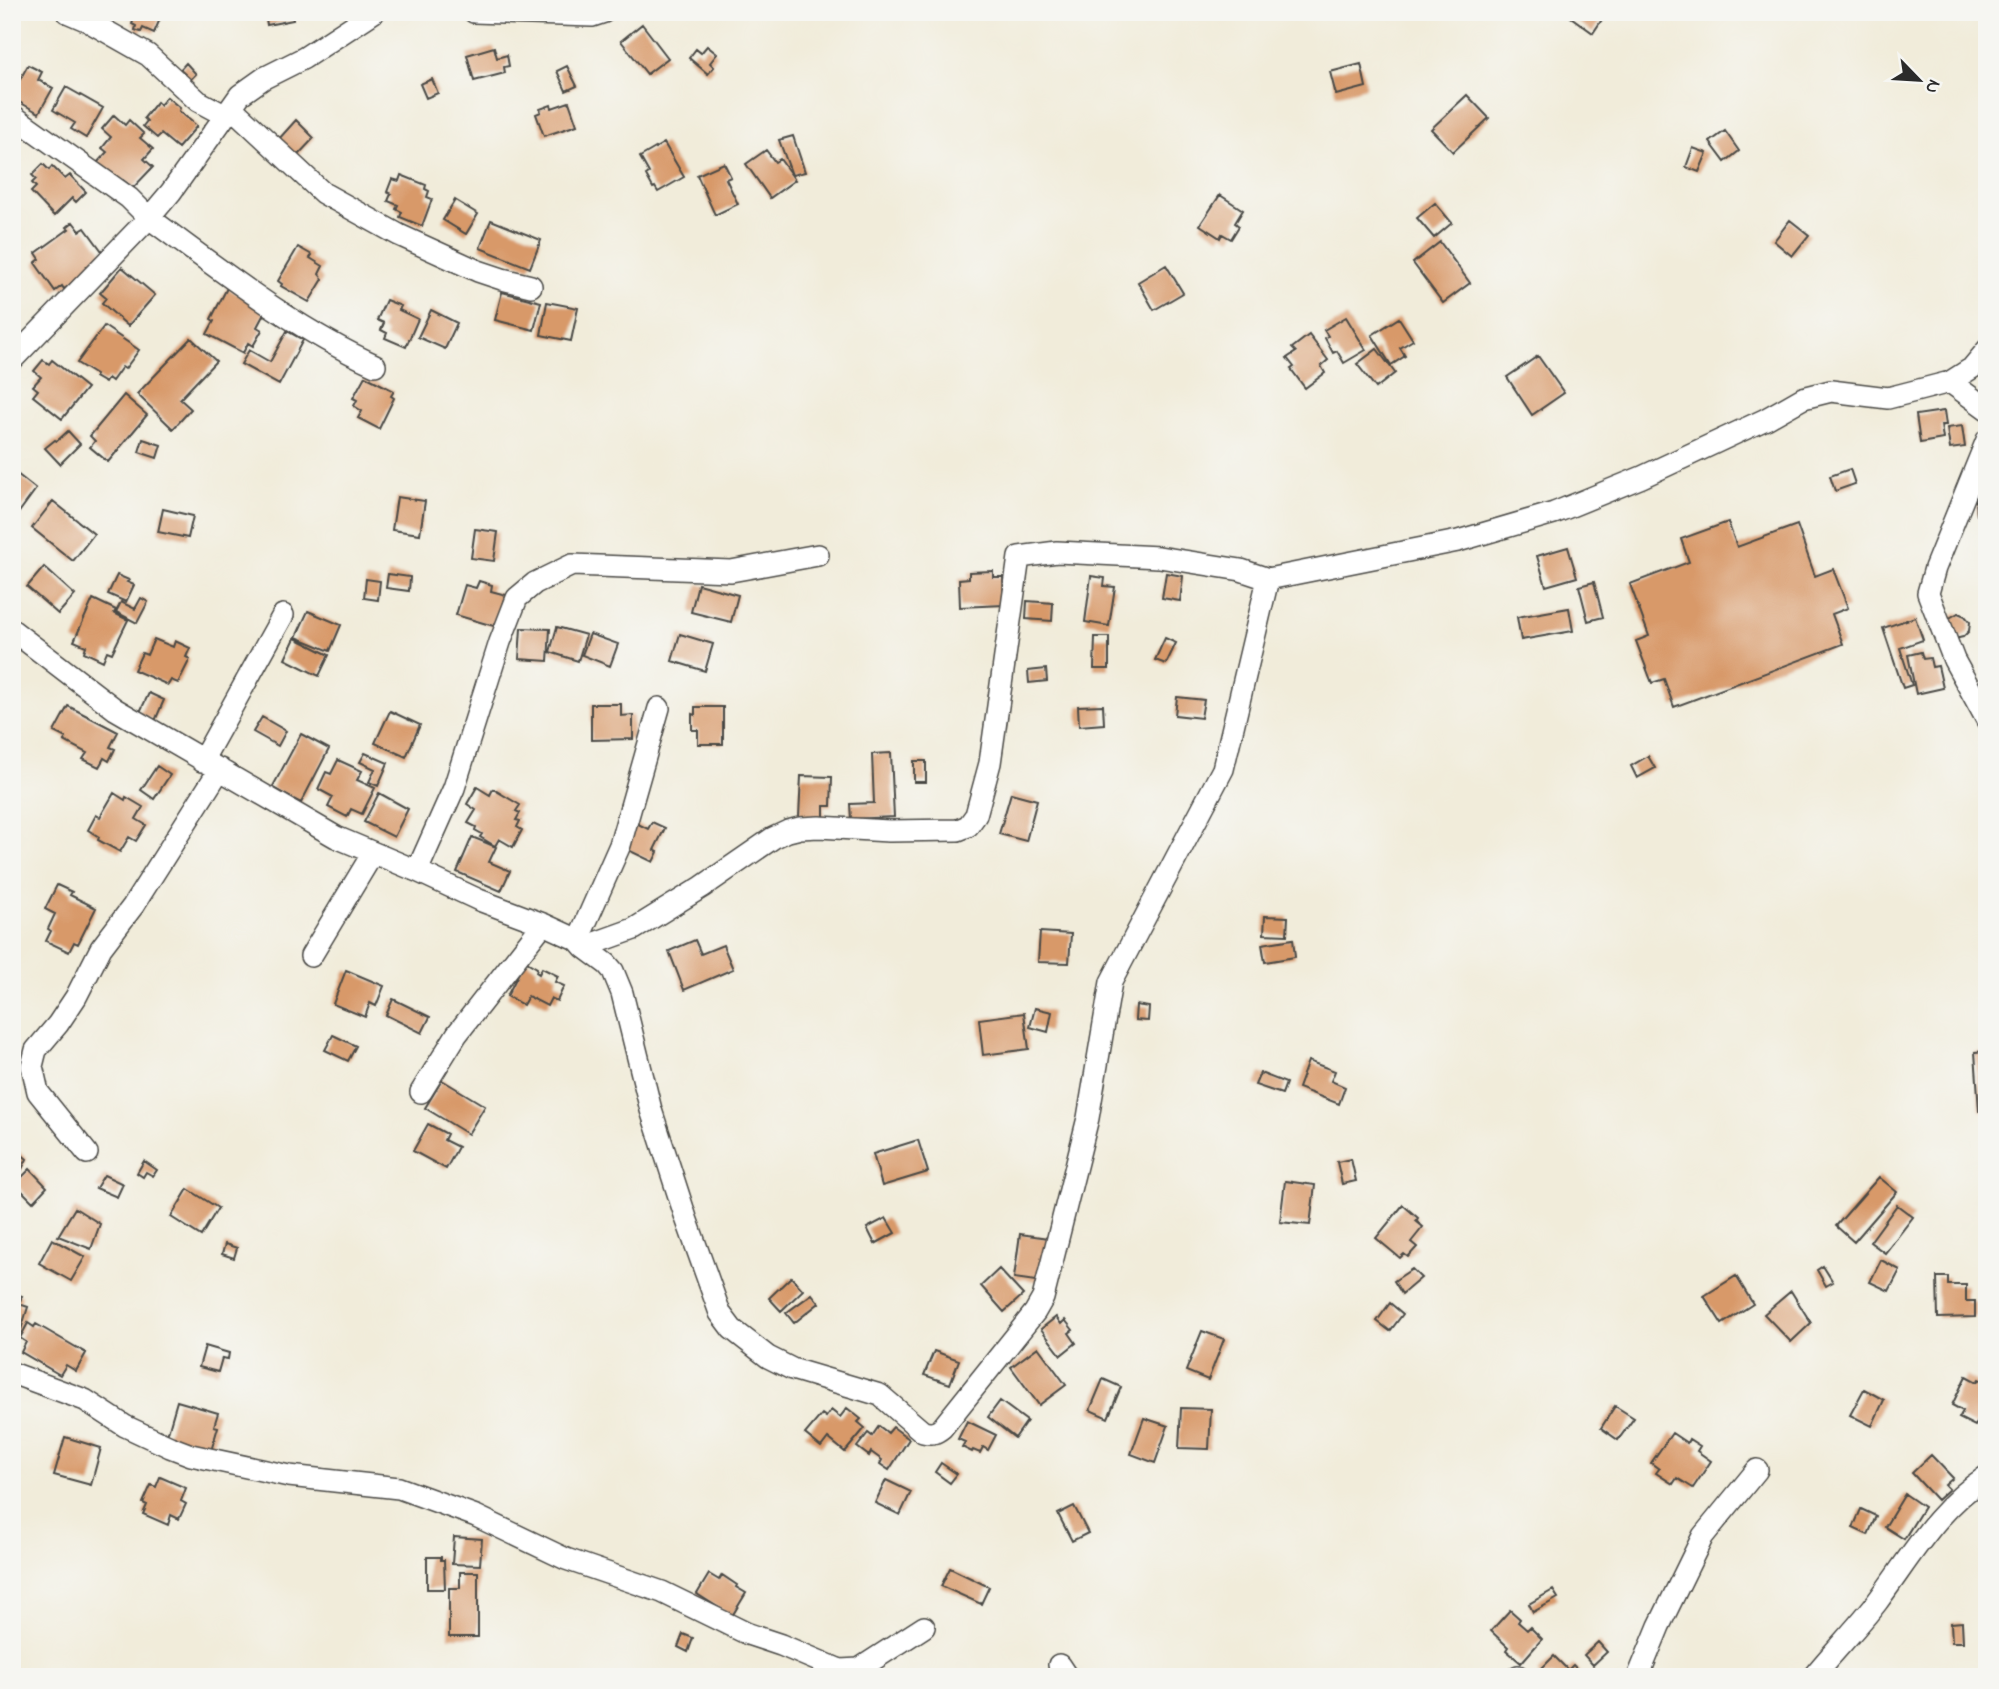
<svg xmlns="http://www.w3.org/2000/svg" width="1999" height="1689" viewBox="0 0 1999 1689" font-family="'Indie Flower',sans-serif">
	<rect width="100%" height="100%" fill="#f6f6f2"/>
	<filter id="ink" filterUnits="userSpaceOnUse"><feTurbulence type="fractalNoise" baseFrequency=".0143" numOctaves="2"/><feDisplacementMap in="SourceGraphic" scale="14" xChannelSelector="R" yChannelSelector="G"/><feConvolveMatrix kernelMatrix="1 2 1 2 8 2 1 2 1" color-interpolation-filters="sRGB"/></filter>
	<filter id="wash" filterUnits="userSpaceOnUse"><feTurbulence type="fractalNoise" baseFrequency=".00686" numOctaves="4" result="noise"/><feDisplacementMap in="SourceGraphic" scale="28" xChannelSelector="R" yChannelSelector="G"/><feGaussianBlur stdDeviation="1.57" result="paint"/><feColorMatrix in="noise" values="0 0 0 0 0 0 0 0 0 0 0 0 0 0 0 0 0 1.4 0 .05"/><feComposite in="paint" operator="in"/></filter>
	<g filter="url(#wash)">
		<rect width="100%" height="100%" fill="#f1ecda"/>
		<g id="blocks">
			<path fill="#d89969" d="M 129,12 L 163,12 L 154,33 L 143,28 L 141,32 L 135,30 L 136,26 L 132,24 L 134,19 L 127,16 Z
				M 265,12 L 292,12 L 293,20 L 267,25 Z
				M 1564,12 L 1607,12 L 1593,33 Z
				M 642,24 L 668,58 L 647,74 L 621,41 Z
				M 707,46 L 717,54 L 710,63 L 714,67 L 708,74 L 689,58 L 696,49 L 701,53 Z
				M 494,47 L 497,58 L 507,55 L 509,66 L 504,67 L 505,73 L 474,81 L 467,55 Z
				M 186,63 L 196,74 L 188,82 L 178,72 Z
				M 1361,64 L 1366,87 L 1336,95 L 1330,72 Z
				M 28,65 L 42,72 L 38,80 L 53,88 L 39,113 L 12,98 L 12,94 Z
				M 567,66 L 577,86 L 566,91 L 557,71 Z
				M 432,79 L 438,93 L 426,98 L 420,84 Z
				M 66,87 L 103,108 L 86,138 L 71,129 L 75,123 L 53,110 Z
				M 1467,95 L 1489,118 L 1453,152 L 1431,129 Z
				M 167,97 L 180,108 L 179,111 L 197,126 L 178,148 L 161,134 L 157,138 L 143,126 L 147,121 L 144,118 L 157,102 L 160,105 Z
				M 569,102 L 577,125 L 544,136 L 536,114 L 541,112 L 540,109 L 551,105 L 552,108 Z
				M 114,115 L 125,125 L 129,120 L 144,134 L 140,138 L 153,149 L 144,159 L 153,167 L 133,188 L 123,180 L 119,184 L 96,164 L 107,152 L 102,148 L 111,137 L 102,129 Z
				M 296,120 L 314,138 L 296,157 L 278,140 Z
				M 1725,131 L 1739,151 L 1725,162 L 1710,142 Z
				M 793,136 L 805,172 L 792,175 L 779,140 Z
				M 664,143 L 684,177 L 658,192 L 655,187 L 653,188 L 646,175 L 649,173 L 640,157 Z
				M 1693,148 L 1707,153 L 1699,172 L 1686,167 Z
				M 766,150 L 775,162 L 780,159 L 795,180 L 770,198 L 746,164 Z
				M 724,163 L 731,177 L 726,179 L 738,204 L 715,215 L 697,175 Z
				M 43,164 L 49,170 L 52,166 L 65,179 L 70,175 L 86,192 L 76,202 L 72,198 L 54,216 L 31,192 L 36,187 L 32,183 L 36,179 L 32,175 Z
				M 401,175 L 426,185 L 425,189 L 429,191 L 427,197 L 432,199 L 422,226 L 400,217 L 402,212 L 396,209 L 398,205 L 388,201 L 391,194 L 387,192 L 392,179 L 399,181 Z
				M 1220,195 L 1243,210 L 1235,223 L 1239,226 L 1231,239 L 1222,234 L 1220,238 L 1200,225 Z
				M 455,200 L 478,214 L 466,234 L 443,220 Z
				M 1435,203 L 1452,223 L 1434,238 L 1417,218 Z
				M 491,220 L 541,240 L 530,268 L 480,248 Z
				M 1790,220 L 1809,235 L 1792,256 L 1774,241 Z
				M 73,222 L 80,231 L 85,228 L 107,258 L 64,289 L 62,286 L 55,291 L 35,263 L 40,259 L 36,253 L 69,229 L 67,227 Z
				M 1440,242 L 1470,283 L 1443,303 L 1413,263 Z
				M 298,247 L 312,255 L 310,258 L 323,266 L 319,274 L 323,279 L 309,302 L 281,286 L 282,284 L 278,281 Z
				M 1166,265 L 1183,293 L 1154,310 L 1138,282 Z
				M 122,267 L 155,295 L 128,326 L 102,303 L 106,298 L 100,293 Z
				M 227,288 L 266,310 L 257,327 L 262,330 L 253,346 L 248,343 L 243,353 L 207,334 L 214,321 L 211,319 Z
				M 502,292 L 541,302 L 534,330 L 495,320 Z
				M 386,300 L 401,306 L 399,310 L 418,319 L 406,347 L 385,338 L 387,333 L 381,330 L 384,323 L 377,320 Z
				M 547,302 L 578,308 L 571,341 L 541,335 Z
				M 431,310 L 457,323 L 445,349 L 418,337 Z
				M 1346,317 L 1366,350 L 1344,363 L 1337,351 L 1333,353 L 1325,338 L 1328,336 L 1324,330 Z
				M 1399,318 L 1413,340 L 1400,348 L 1405,356 L 1391,365 L 1372,335 Z
				M 104,326 L 139,350 L 125,369 L 122,367 L 112,381 L 108,378 L 105,383 L 95,377 L 96,375 L 77,363 Z
				M 287,331 L 303,340 L 279,385 L 241,364 L 249,350 L 270,362 Z
				M 1309,335 L 1328,360 L 1321,366 L 1325,373 L 1305,388 L 1291,369 L 1294,367 L 1287,358 L 1296,352 L 1292,348 Z
				M 191,338 L 216,361 L 180,399 L 191,409 L 173,429 L 137,394 Z
				M 1377,349 L 1395,373 L 1376,388 L 1357,364 Z
				M 1538,356 L 1564,393 L 1532,415 L 1507,377 Z
				M 43,360 L 49,364 L 52,360 L 87,388 L 62,419 L 33,396 L 38,390 L 33,386 L 41,377 L 34,371 Z
				M 365,376 L 394,391 L 391,396 L 394,398 L 379,429 L 358,418 L 362,411 L 354,406 L 357,400 L 353,398 Z
				M 124,395 L 147,415 L 108,462 L 90,447 L 95,441 L 90,436 Z
				M 1944,411 L 1946,425 L 1941,425 L 1943,439 L 1920,443 L 1916,415 Z
				M 1962,426 L 1965,447 L 1950,449 L 1947,428 Z
				M 68,431 L 80,444 L 60,464 L 45,448 L 55,440 L 57,441 Z
				M 143,439 L 161,445 L 157,458 L 139,452 Z
				M 1987,468 L 1987,514 L 1977,515 L 1975,486 Z
				M 1850,469 L 1855,484 L 1835,491 L 1830,476 Z
				M 12,470 L 36,489 L 17,515 L 12,512 Z
				M 397,497 L 425,501 L 420,534 L 392,530 Z
				M 53,501 L 94,534 L 73,561 L 32,528 Z
				M 163,509 L 193,516 L 188,538 L 158,532 Z
				M 1728,522 L 1737,547 L 1797,525 L 1815,576 L 1833,569 L 1848,608 L 1832,614 L 1843,644 L 1674,707 L 1664,679 L 1652,683 L 1636,641 L 1649,636 L 1630,584 L 1689,562 L 1681,539 Z
				M 475,529 L 498,532 L 494,561 L 471,558 Z
				M 1568,547 L 1577,577 L 1546,586 L 1537,556 Z
				M 44,567 L 75,595 L 58,614 L 27,587 Z
				M 993,571 L 993,577 L 1003,577 L 1004,605 L 960,607 L 959,579 L 969,578 L 969,572 Z
				M 1166,573 L 1183,576 L 1180,601 L 1162,598 Z
				M 388,574 L 410,577 L 409,591 L 386,588 Z
				M 117,575 L 129,580 L 127,582 L 134,585 L 126,602 L 108,594 Z
				M 1091,576 L 1105,578 L 1104,586 L 1115,587 L 1109,626 L 1085,622 Z
				M 366,579 L 380,581 L 378,600 L 364,598 Z
				M 479,581 L 492,585 L 491,591 L 506,595 L 497,627 L 456,615 L 465,585 L 476,588 Z
				M 1594,582 L 1603,617 L 1588,621 L 1579,586 Z
				M 698,584 L 738,595 L 731,622 L 691,612 Z
				M 141,598 L 148,602 L 137,623 L 116,612 L 121,602 L 135,609 Z
				M 93,599 L 116,610 L 114,613 L 128,620 L 112,653 L 107,651 L 103,661 L 84,652 L 86,646 L 74,641 Z
				M 1027,601 L 1053,603 L 1052,621 L 1026,619 Z
				M 1569,608 L 1573,631 L 1521,640 L 1517,617 Z
				M 308,611 L 341,625 L 330,651 L 296,637 Z
				M 1958,613 L 1965,616 L 1970,622 L 1969,631 L 1963,637 L 1959,638 L 1955,638 L 1948,619 Z
				M 1915,617 L 1923,640 L 1900,648 L 1912,685 L 1903,688 L 1883,628 Z
				M 557,627 L 586,635 L 578,661 L 550,652 Z
				M 521,628 L 550,629 L 548,661 L 519,659 Z
				M 590,634 L 618,644 L 610,666 L 582,655 Z
				M 680,634 L 713,644 L 705,671 L 672,661 Z
				M 1095,637 L 1109,637 L 1109,669 L 1094,669 Z
				M 295,638 L 329,655 L 319,676 L 285,659 Z
				M 1165,638 L 1176,643 L 1166,664 L 1155,660 Z
				M 154,639 L 173,647 L 175,641 L 190,648 L 186,657 L 190,659 L 178,683 L 171,680 L 168,685 L 134,670 L 142,653 L 147,655 Z
				M 1921,652 L 1923,659 L 1930,658 L 1932,667 L 1938,666 L 1943,688 L 1916,694 L 1908,655 Z
				M 1046,669 L 1047,681 L 1029,683 L 1028,671 Z
				M 149,693 L 164,700 L 155,721 L 139,714 Z
				M 1177,697 L 1204,700 L 1201,718 L 1175,715 Z
				M 591,704 L 621,704 L 621,716 L 633,715 L 633,739 L 591,740 Z
				M 1103,705 L 1104,724 L 1079,726 L 1078,706 Z
				M 68,706 L 118,732 L 110,747 L 115,749 L 109,761 L 104,758 L 99,767 L 83,759 L 87,753 L 64,741 L 66,738 L 54,732 Z
				M 695,707 L 723,707 L 723,744 L 698,744 L 698,730 L 692,730 L 692,714 L 695,715 Z
				M 390,711 L 420,725 L 406,757 L 375,743 Z
				M 262,717 L 286,731 L 278,746 L 253,732 Z
				M 301,734 L 329,749 L 301,803 L 272,788 Z
				M 365,753 L 388,763 L 378,786 L 369,782 L 375,769 L 360,762 Z
				M 891,753 L 894,817 L 851,819 L 850,804 L 874,803 L 872,754 Z
				M 1648,756 L 1655,768 L 1637,778 L 1631,766 Z
				M 338,760 L 362,771 L 357,780 L 375,788 L 362,814 L 351,809 L 347,817 L 328,807 L 333,797 L 318,789 L 326,772 L 331,774 Z
				M 914,761 L 926,761 L 926,782 L 914,782 Z
				M 157,766 L 170,775 L 154,799 L 141,790 Z
				M 801,776 L 832,777 L 831,806 L 824,806 L 824,817 L 799,817 Z
				M 477,787 L 490,795 L 493,789 L 520,805 L 516,811 L 520,813 L 516,820 L 520,821 L 517,827 L 522,830 L 513,847 L 499,839 L 495,846 L 480,837 L 482,834 L 475,830 L 476,827 L 468,823 L 476,810 L 467,804 Z
				M 114,793 L 125,800 L 126,797 L 143,807 L 136,819 L 146,825 L 136,841 L 129,837 L 120,852 L 98,840 L 99,837 L 88,830 L 96,815 L 100,817 Z
				M 379,793 L 408,809 L 394,837 L 364,822 Z
				M 1011,793 L 1037,800 L 1026,841 L 999,834 Z
				M 634,822 L 648,829 L 652,822 L 665,828 L 654,850 L 658,852 L 653,862 L 622,847 Z
				M 472,837 L 496,847 L 489,862 L 510,871 L 501,891 L 457,872 Z
				M 57,885 L 72,892 L 70,895 L 96,908 L 78,944 L 74,942 L 69,952 L 46,941 L 51,931 L 48,929 L 55,914 L 45,909 Z
				M 1265,916 L 1288,917 L 1287,935 L 1264,934 Z
				M 1040,932 L 1071,934 L 1069,963 L 1038,962 Z
				M 1293,939 L 1295,957 L 1265,962 L 1262,944 Z
				M 695,940 L 701,954 L 723,945 L 733,969 L 684,990 L 669,951 Z
				M 525,961 L 537,968 L 536,972 L 539,974 L 542,968 L 558,976 L 555,982 L 564,986 L 557,1001 L 551,998 L 547,1006 L 528,996 L 523,1005 L 507,996 Z
				M 346,970 L 384,986 L 376,1006 L 370,1003 L 365,1017 L 333,1004 Z
				M 393,999 L 430,1017 L 422,1033 L 386,1015 Z
				M 1136,1005 L 1149,1007 L 1148,1021 L 1135,1020 Z
				M 1035,1008 L 1052,1012 L 1048,1032 L 1030,1027 Z
				M 1024,1013 L 1029,1049 L 983,1055 L 979,1019 Z
				M 333,1035 L 356,1046 L 348,1061 L 325,1050 Z
				M 1987,1051 L 1987,1110 L 1979,1111 L 1975,1052 Z
				M 1308,1061 L 1335,1071 L 1331,1081 L 1345,1087 L 1339,1104 L 1298,1088 Z
				M 1260,1073 L 1286,1083 L 1282,1094 L 1255,1085 Z
				M 442,1080 L 485,1106 L 468,1134 L 425,1108 Z
				M 428,1124 L 447,1134 L 444,1140 L 458,1147 L 446,1169 L 413,1151 Z
				M 918,1140 L 928,1172 L 882,1186 L 873,1154 Z
				M 12,1146 L 27,1159 L 17,1179 L 12,1177 Z
				M 1351,1159 L 1356,1181 L 1342,1184 L 1337,1162 Z
				M 144,1161 L 157,1170 L 153,1176 L 146,1172 L 143,1177 L 137,1173 Z
				M 30,1169 L 47,1187 L 33,1202 L 15,1184 Z
				M 104,1175 L 123,1184 L 117,1197 L 96,1188 Z
				M 1879,1177 L 1897,1192 L 1854,1242 L 1836,1226 Z
				M 1285,1181 L 1315,1185 L 1310,1225 L 1280,1222 Z
				M 188,1189 L 218,1208 L 201,1236 L 171,1217 Z
				M 1403,1205 L 1418,1218 L 1416,1221 L 1423,1227 L 1411,1242 L 1417,1247 L 1408,1257 L 1404,1254 L 1400,1258 L 1376,1238 Z
				M 1897,1205 L 1913,1217 L 1885,1253 L 1870,1242 Z
				M 75,1208 L 100,1224 L 91,1249 L 58,1236 Z
				M 886,1218 L 895,1233 L 875,1244 L 867,1228 Z
				M 1020,1234 L 1049,1238 L 1043,1282 L 1014,1278 Z
				M 52,1239 L 85,1257 L 71,1281 L 39,1263 Z
				M 225,1244 L 237,1248 L 234,1258 L 222,1254 Z
				M 1881,1260 L 1900,1270 L 1889,1291 L 1870,1282 Z
				M 1823,1266 L 1833,1282 L 1826,1286 L 1817,1270 Z
				M 999,1269 L 1023,1295 L 1004,1312 L 981,1286 Z
				M 1412,1269 L 1421,1278 L 1402,1294 L 1394,1281 Z
				M 1736,1276 L 1753,1304 L 1722,1324 L 1704,1296 Z
				M 791,1277 L 803,1290 L 781,1311 L 769,1298 Z
				M 1937,1277 L 1948,1277 L 1948,1285 L 1966,1285 L 1966,1301 L 1975,1301 L 1975,1317 L 1938,1318 Z
				M 1791,1291 L 1811,1323 L 1791,1342 L 1764,1314 Z
				M 12,1293 L 22,1296 L 19,1304 L 28,1307 L 20,1333 L 12,1331 Z
				M 812,1294 L 819,1303 L 794,1323 L 786,1313 Z
				M 1390,1303 L 1403,1314 L 1390,1331 L 1377,1321 Z
				M 1056,1317 L 1061,1324 L 1065,1320 L 1073,1330 L 1069,1333 L 1076,1343 L 1061,1355 L 1041,1329 Z
				M 28,1323 L 34,1327 L 36,1324 L 86,1353 L 76,1371 L 66,1365 L 60,1375 L 21,1352 L 26,1342 L 20,1338 Z
				M 1202,1331 L 1224,1339 L 1208,1380 L 1186,1371 Z
				M 205,1346 L 229,1353 L 228,1359 L 222,1358 L 218,1372 L 199,1367 Z
				M 1038,1347 L 1066,1385 L 1039,1405 L 1011,1367 Z
				M 934,1351 L 959,1360 L 950,1384 L 924,1375 Z
				M 1966,1376 L 1977,1382 L 1979,1379 L 1987,1383 L 1987,1424 L 1979,1420 L 1975,1426 L 1959,1418 L 1963,1411 L 1952,1405 Z
				M 1103,1379 L 1121,1387 L 1108,1418 L 1090,1410 Z
				M 1864,1389 L 1884,1400 L 1872,1426 L 1850,1415 Z
				M 177,1401 L 218,1413 L 214,1426 L 218,1427 L 211,1451 L 166,1439 Z
				M 1000,1401 L 1027,1421 L 1015,1438 L 988,1417 Z
				M 1615,1406 L 1634,1418 L 1618,1440 L 1601,1428 Z
				M 847,1408 L 861,1419 L 858,1422 L 865,1428 L 845,1452 L 828,1438 L 821,1447 L 805,1434 L 822,1414 L 826,1417 L 831,1410 L 840,1417 Z
				M 1181,1408 L 1211,1409 L 1209,1449 L 1179,1448 Z
				M 1144,1418 L 1168,1426 L 1155,1463 L 1131,1454 Z
				M 967,1421 L 996,1435 L 988,1450 L 983,1447 L 980,1453 L 973,1450 L 972,1452 L 962,1447 L 965,1442 L 958,1439 Z
				M 879,1426 L 888,1433 L 893,1427 L 909,1439 L 889,1470 L 880,1464 L 882,1460 L 871,1452 L 869,1456 L 857,1447 L 868,1433 L 872,1436 Z
				M 1672,1433 L 1687,1443 L 1689,1439 L 1700,1446 L 1697,1451 L 1711,1461 L 1693,1488 L 1677,1478 L 1673,1484 L 1656,1473 L 1659,1469 L 1651,1463 Z
				M 65,1437 L 101,1448 L 91,1485 L 54,1475 Z
				M 1931,1455 L 1953,1478 L 1945,1485 L 1949,1489 L 1937,1500 L 1912,1473 Z
				M 941,1463 L 957,1474 L 950,1483 L 935,1472 Z
				M 160,1477 L 186,1488 L 181,1501 L 186,1504 L 179,1519 L 171,1515 L 168,1525 L 143,1514 L 147,1505 L 143,1503 L 151,1485 L 156,1487 Z
				M 886,1480 L 911,1492 L 900,1515 L 875,1503 Z
				M 1905,1494 L 1924,1507 L 1904,1539 L 1885,1527 Z
				M 1074,1506 L 1088,1533 L 1072,1541 L 1058,1514 Z
				M 1861,1509 L 1876,1516 L 1868,1535 L 1853,1528 Z
				M 454,1537 L 482,1539 L 480,1565 L 452,1564 Z
				M 427,1557 L 441,1557 L 441,1560 L 444,1560 L 445,1589 L 427,1589 Z
				M 950,1568 L 989,1587 L 981,1604 L 941,1586 Z
				M 460,1572 L 478,1572 L 478,1637 L 449,1637 L 449,1588 L 460,1588 Z
				M 709,1574 L 719,1580 L 722,1575 L 737,1585 L 736,1587 L 746,1593 L 732,1616 L 697,1594 Z
				M 1553,1590 L 1558,1598 L 1533,1612 L 1529,1604 Z
				M 1510,1610 L 1520,1619 L 1518,1622 L 1527,1630 L 1530,1627 L 1542,1639 L 1521,1663 L 1506,1650 L 1508,1647 L 1491,1631 Z
				M 1962,1622 L 1963,1642 L 1952,1642 L 1951,1623 Z
				M 683,1634 L 693,1638 L 688,1652 L 678,1647 Z
				M 1598,1642 L 1607,1652 L 1593,1665 L 1584,1655 Z
				M 1554,1656 L 1568,1670 L 1573,1665 L 1580,1672 L 1575,1677 L 1541,1677 L 1537,1673 Z"/>
		</g>
	</g>
	<g filter="url(#ink)">
		<use href="#blocks" fill-opacity="0" stroke="#494845" stroke-width="2"/>
		<g fill="none" stroke-linecap="round" stroke-linejoin="round">
			<g stroke="#494845" stroke-width="24">
				<path id="street" d="M 67,12 L 88,21 L 148,55 L 198,101 L 226,116
					M 474,12 L 592,16 L 604,12
					M 232,108 L 323,193 L 399,235 L 478,271 L 502,279 L 531,286
					M 12,115 L 129,198 L 149,218 C 222,271 293,328 375,365
					M 12,360 L 149,218 L 171,192 L 240,95 L 264,78 L 304,58 L 374,12
					M 1950,382 L 1987,409
					M 1987,440 L 1935,568 L 1928,593 L 1954,660 L 1987,720
					M 12,630 L 115,709 L 336,837 L 417,871 L 479,900 L 543,924 L 578,940 L 584,947 L 607,964 L 613,971 L 622,993 L 651,1110 L 686,1218 L 720,1313 L 732,1329 L 768,1357 L 792,1369 L 880,1395 L 923,1432 C 932,1434 936,1433 942,1428 L 1035,1312 L 1043,1298 L 1088,1118 L 1111,982 L 1223,769 L 1268,579
					M 202,761 L 283,615
					M 417,871 L 454,788 L 500,642 L 517,598 L 535,583 L 572,565 L 731,571 L 818,555
					M 578,940 L 620,845 L 659,708
					M 584,947 L 634,929 L 702,887 L 773,838 L 788,831 L 800,828 L 819,827 L 889,831 L 958,830 L 968,826 L 976,815 L 990,763 L 1019,557 L 1057,552 L 1159,557 L 1241,570 L 1268,579 L 1458,541 L 1554,513 L 1642,477 L 1766,419 L 1803,398 L 1831,391 L 1888,398 L 1950,382 L 1972,368 L 1987,350
					M 311,956 L 373,853
					M 421,1092 L 457,1034 L 543,924
					M 87,1153 L 38,1092 L 32,1066 L 36,1050 L 58,1024 L 76,997 L 101,948 L 133,906 L 220,769
					M 12,1373 L 85,1400 L 125,1426 L 170,1447 L 191,1455 L 289,1476 L 399,1488 L 476,1516 L 566,1559 L 662,1592 L 748,1634 L 781,1645 L 840,1670 L 859,1669 L 924,1627
					M 1059,1665 L 1067,1677
					M 1518,1676 L 1519,1677
					M 1638,1677 L 1659,1626 L 1703,1536 L 1757,1470
					M 1813,1677 C 1833,1652 1857,1628 1877,1602 C 1912,1555 1936,1510 1987,1476"/>
			</g>
			<use href="#street" stroke="#fff" stroke-width="21"/>
		</g>
	</g>
	<rect width="1999" height="1689" fill="none" stroke="#f6f6f2" stroke-width="42"/>
	<g transform="translate(1919 80) rotate(115)" stroke="#f6f6f2" stroke-width="5" paint-order="stroke">
	<path d="M0-5L12 26L0 18L-12 26Z" fill="#2b2b2b"/>
	<text y="-10" font-size="19" font-weight="bold" text-anchor="middle" fill="#2b2b2b">N</text>
	</g>
</svg>
